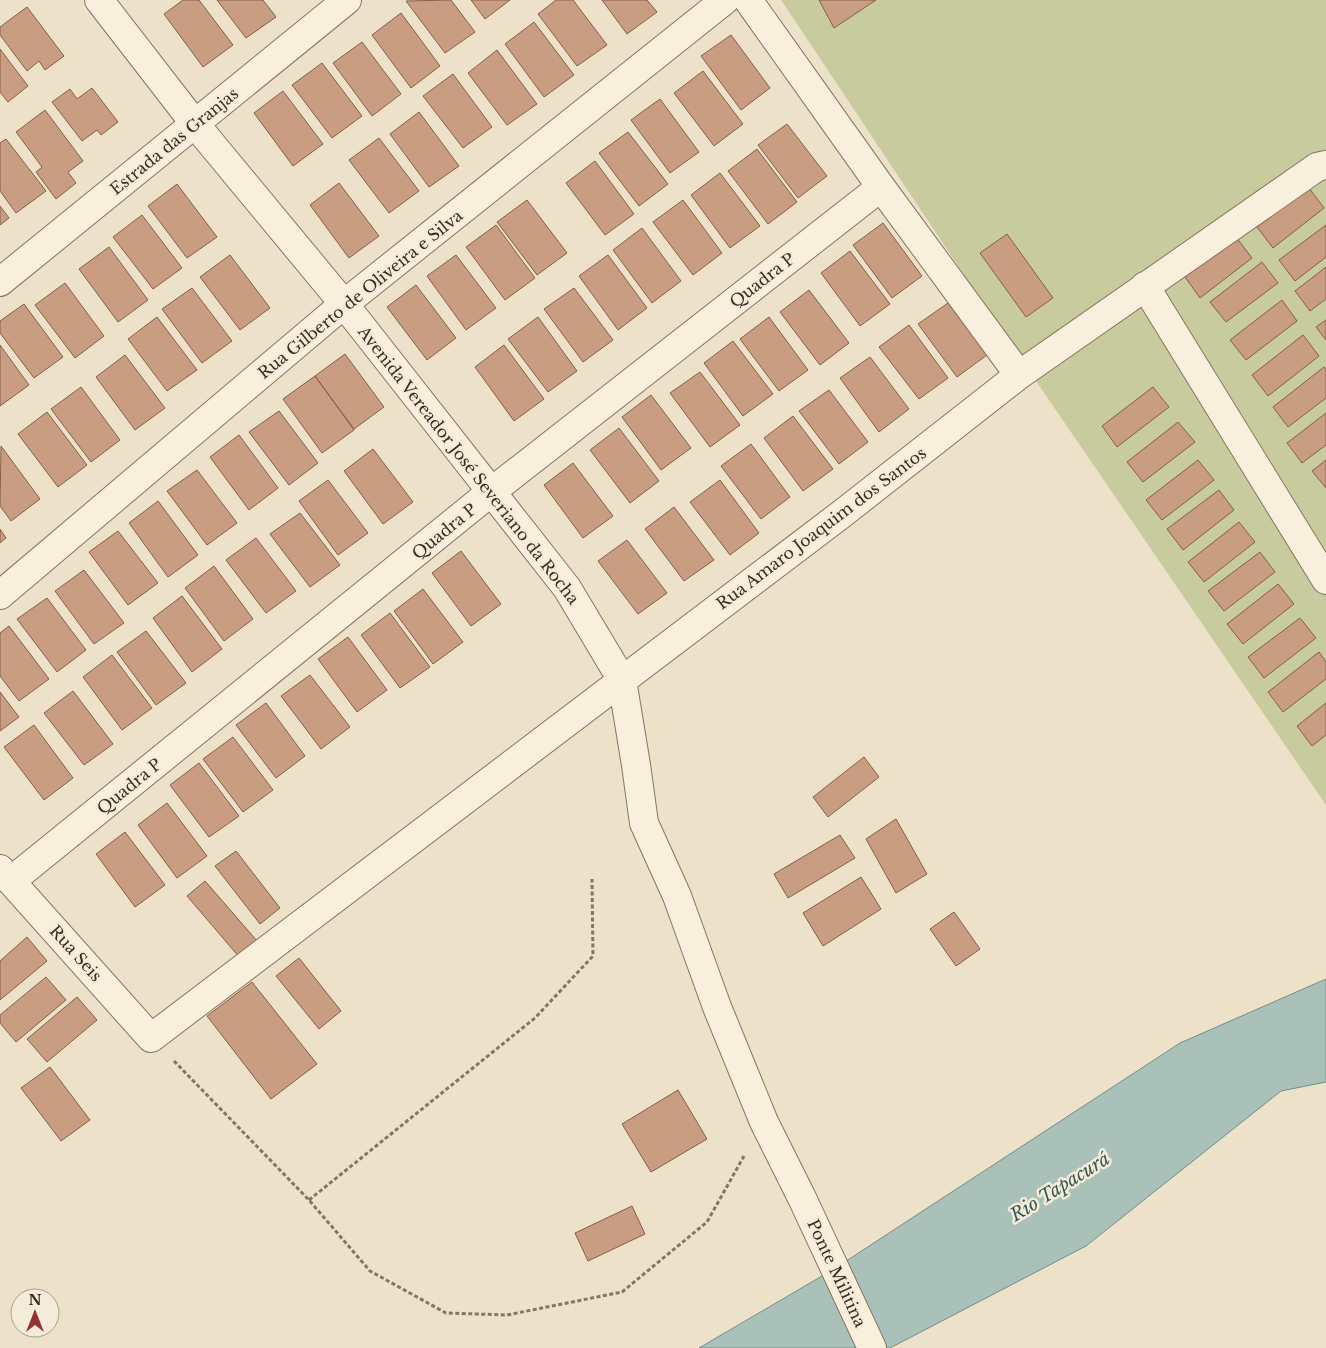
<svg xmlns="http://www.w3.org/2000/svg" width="1326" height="1348" viewBox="0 0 1326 1348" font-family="'Libre Baskerville',serif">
	<rect width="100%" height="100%" fill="#ede1c9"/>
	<path fill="#c7cb9d" d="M 781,0 L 1326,0 L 1326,805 L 980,299 Z"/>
	<path fill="#aac1ba" stroke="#709087" d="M 1326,979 L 1326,1082 L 1281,1091 L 1086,1246 L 890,1348 L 699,1348 L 834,1269 L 1180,1043 Z"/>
	<path fill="#c99d81" stroke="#865e46" d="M 183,0 L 199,0 L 233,45 L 203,67 L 164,14 Z
		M 217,0 L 263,0 L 276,17 L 246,38 Z
		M 451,0 L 475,32 L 445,53 L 406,1 Z
		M 471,0 L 510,0 L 485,19 Z
		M 556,0 L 573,0 L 607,45 L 577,66 L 538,14 Z
		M 602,0 L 647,0 L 657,12 L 627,34 Z
		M 819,0 L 876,0 L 834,28 Z
		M 27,7 L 64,56 L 45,70 L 39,61 L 27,71 L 0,35 L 0,27 Z
		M 401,13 L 440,66 L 411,88 L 372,35 Z
		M 534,22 L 574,75 L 544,97 L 505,44 Z
		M 731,35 L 770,88 L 741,110 L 701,56 Z
		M 362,42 L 401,94 L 372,116 L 333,63 Z
		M 0,49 L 28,86 L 8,102 L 0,92 Z
		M 497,50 L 537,104 L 507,125 L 468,73 Z
		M 322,63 L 362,116 L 332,138 L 292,85 Z
		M 703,71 L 743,124 L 714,146 L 674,93 Z
		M 453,74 L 492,127 L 463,148 L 423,96 Z
		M 92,88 L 118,122 L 101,135 L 97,130 L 82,141 L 52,102 L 70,89 L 77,99 Z
		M 283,91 L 323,144 L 293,166 L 254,113 Z
		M 660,99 L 699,152 L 670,173 L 631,120 Z
		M 45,110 L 83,161 L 68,172 L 76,183 L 56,199 L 36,172 L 42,167 L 16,132 Z
		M 419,112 L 459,166 L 429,187 L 390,134 Z
		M 787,124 L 827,176 L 798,198 L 758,145 Z
		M 628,132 L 668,184 L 639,206 L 599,153 Z
		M 379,138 L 419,191 L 389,213 L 349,160 Z
		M 6,139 L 46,191 L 16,213 L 0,191 L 0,143 Z
		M 757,149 L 797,202 L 768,224 L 728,171 Z
		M 595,161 L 634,214 L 605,235 L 566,183 Z
		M 720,173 L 760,226 L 730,248 L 691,195 Z
		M 339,183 L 379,236 L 349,258 L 310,205 Z
		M 177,184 L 217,237 L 187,258 L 148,206 Z
		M 1309,188 L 1324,208 L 1273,248 L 1257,227 Z
		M 527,200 L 567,253 L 537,275 L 497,222 Z
		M 683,200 L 722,253 L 693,275 L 653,222 Z
		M 0,206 L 9,218 L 0,225 Z
		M 142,215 L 182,268 L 153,289 L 113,237 Z
		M 883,223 L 922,276 L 892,298 L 853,245 Z
		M 496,225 L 535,278 L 505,300 L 466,247 Z
		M 1326,225 L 1326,257 L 1295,281 L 1279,260 Z
		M 642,228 L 681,281 L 652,303 L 613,250 Z
		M 1007,234 L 1053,298 L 1026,317 L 980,253 Z
		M 1236,237 L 1252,258 L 1200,298 L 1185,277 Z
		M 109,247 L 148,300 L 118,322 L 79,269 Z
		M 850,251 L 890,304 L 860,326 L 821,273 Z
		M 230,255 L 270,308 L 240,330 L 200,277 Z
		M 456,255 L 496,308 L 466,330 L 427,276 Z
		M 608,255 L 647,308 L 618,330 L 579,276 Z
		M 1262,262 L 1278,283 L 1226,322 L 1210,302 Z
		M 1326,267 L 1326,299 L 1310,311 L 1295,291 Z
		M 65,283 L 104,336 L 75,358 L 35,305 Z
		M 416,285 L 456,338 L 427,360 L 387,307 Z
		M 192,288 L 232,341 L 202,363 L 162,309 Z
		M 574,288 L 613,340 L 583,362 L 544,309 Z
		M 809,290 L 849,343 L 820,365 L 780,312 Z
		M 1282,300 L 1297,321 L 1246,360 L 1230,340 Z
		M 948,303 L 987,355 L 957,377 L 918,324 Z
		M 24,304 L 63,357 L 34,378 L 0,333 L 0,321 Z
		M 157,317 L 197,370 L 167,391 L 128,339 Z
		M 538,317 L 577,371 L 548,392 L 508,339 Z
		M 769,317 L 808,370 L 779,391 L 740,339 Z
		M 1326,320 L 1326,340 L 1316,327 Z
		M 909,325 L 948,378 L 919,399 L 879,347 Z
		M 1303,335 L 1319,356 L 1268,396 L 1252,375 Z
		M 733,341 L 773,394 L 743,416 L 704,363 Z
		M 0,345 L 29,385 L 0,406 Z
		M 504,345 L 544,399 L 514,421 L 475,367 Z
		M 345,354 L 384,407 L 354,429 L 315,376 Z
		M 125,355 L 165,408 L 135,430 L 96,377 Z
		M 870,357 L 909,409 L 879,432 L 840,378 Z
		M 1324,367 L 1326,370 L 1326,398 L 1288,427 L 1273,407 Z
		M 700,372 L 740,425 L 710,447 L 670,393 Z
		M 315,376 L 354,430 L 322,453 L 283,399 Z
		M 81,387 L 120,440 L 91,462 L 51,409 Z
		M 1153,387 L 1169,407 L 1117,447 L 1102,426 Z
		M 829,390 L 868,442 L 839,464 L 799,411 Z
		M 651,395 L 691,448 L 661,470 L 622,417 Z
		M 279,411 L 318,463 L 289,485 L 249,432 Z
		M 47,412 L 87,465 L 58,487 L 18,434 Z
		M 1326,413 L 1326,445 L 1302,463 L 1287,443 Z
		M 793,416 L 833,469 L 803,491 L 764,438 Z
		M 1178,422 L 1195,442 L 1143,482 L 1127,462 Z
		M 619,428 L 659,481 L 630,503 L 590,450 Z
		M 239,435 L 278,488 L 249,510 L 210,457 Z
		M 751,444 L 790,497 L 761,519 L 721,466 Z
		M 1,446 L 40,499 L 11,521 L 0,506 Z
		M 373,449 L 413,502 L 383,524 L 344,471 Z
		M 1198,460 L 1214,480 L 1162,520 L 1146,500 Z
		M 1326,460 L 1326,488 L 1312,471 Z
		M 573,463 L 613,516 L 583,538 L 544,485 Z
		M 197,470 L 237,523 L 207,545 L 167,491 Z
		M 328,480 L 368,533 L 338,555 L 299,501 Z
		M 720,480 L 759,533 L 730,555 L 690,502 Z
		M 1219,490 L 1234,510 L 1183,550 L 1167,529 Z
		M 158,501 L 198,555 L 168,577 L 129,523 Z
		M 674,507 L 714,560 L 684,581 L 645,529 Z
		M 300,513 L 340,565 L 310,587 L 270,534 Z
		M 1239,522 L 1255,542 L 1204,582 L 1188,562 Z
		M 0,529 L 6,538 L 0,543 Z
		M 118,531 L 158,583 L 128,605 L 89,552 Z
		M 256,538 L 296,591 L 266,613 L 226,560 Z
		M 627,540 L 667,593 L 638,614 L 598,561 Z
		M 461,551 L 501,604 L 471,626 L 432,573 Z
		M 1260,552 L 1275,572 L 1224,611 L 1208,591 Z
		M 214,566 L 253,619 L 224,641 L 185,588 Z
		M 84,570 L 124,623 L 94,644 L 55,591 Z
		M 1278,584 L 1294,604 L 1243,644 L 1227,624 Z
		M 423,589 L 463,642 L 433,664 L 394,611 Z
		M 182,596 L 222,649 L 192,672 L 153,618 Z
		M 47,598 L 86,650 L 57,672 L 17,619 Z
		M 390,613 L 430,667 L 400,688 L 361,635 Z
		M 1300,618 L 1316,638 L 1264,678 L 1248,657 Z
		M 9,626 L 49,679 L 19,701 L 0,676 L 0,633 Z
		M 146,631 L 186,683 L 156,705 L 117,652 Z
		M 348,637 L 387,690 L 357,712 L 318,659 Z
		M 1319,652 L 1326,662 L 1326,679 L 1283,712 L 1268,692 Z
		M 112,655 L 152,708 L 122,730 L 83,677 Z
		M 310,675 L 350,727 L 321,749 L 281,696 Z
		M 73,691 L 113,744 L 84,765 L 44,713 Z
		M 0,692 L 19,717 L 0,731 Z
		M 266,703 L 305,756 L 276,778 L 236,725 Z
		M 1326,703 L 1326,735 L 1312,746 L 1297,726 Z
		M 34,725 L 73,778 L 44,800 L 4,747 Z
		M 233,737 L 273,790 L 243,812 L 203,759 Z
		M 864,757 L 879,777 L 828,817 L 813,797 Z
		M 199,763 L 239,816 L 209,837 L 170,785 Z
		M 167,803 L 207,856 L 177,878 L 138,825 Z
		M 896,819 L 927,874 L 896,893 L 866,839 Z
		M 125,832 L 165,885 L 135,907 L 96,854 Z
		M 840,835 L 855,858 L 788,898 L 774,874 Z
		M 236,851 L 280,908 L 260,924 L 215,866 Z
		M 861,877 L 881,909 L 823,946 L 803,913 Z
		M 205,881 L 258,942 L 240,958 L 187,896 Z
		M 954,912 L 980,949 L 956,966 L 930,929 Z
		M 27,937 L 47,961 L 0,1000 L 0,961 Z
		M 299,958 L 341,1011 L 319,1029 L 276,976 Z
		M 46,977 L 66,1000 L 16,1042 L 0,1023 L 0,1015 Z
		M 252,982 L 317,1064 L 271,1099 L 207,1016 Z
		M 77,997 L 97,1020 L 47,1062 L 27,1039 Z
		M 50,1067 L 90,1120 L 61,1141 L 21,1088 Z
		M 678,1090 L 707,1139 L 651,1172 L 622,1124 Z
		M 632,1206 L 645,1234 L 588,1261 L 575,1233 Z"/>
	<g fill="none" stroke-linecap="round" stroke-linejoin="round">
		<g stroke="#88745f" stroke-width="30">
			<path id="street" d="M 99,0 L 195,124 L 344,304 L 567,588 L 622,680 L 636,765 L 644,823 L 677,896 L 717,1007 L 764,1122 L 802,1198 L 872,1348
				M 748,0 L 881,187 L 1019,375
				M 0,282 L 347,0
				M 1145,286 L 1326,580
				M 0,595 L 344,304 L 725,0
				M 0,869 L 151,1038 L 843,513 L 1019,375 L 1317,167 L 1326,165
				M 11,881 L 491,492 L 881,187"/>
		</g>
		<path stroke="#88745f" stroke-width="3" stroke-dasharray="4 2.5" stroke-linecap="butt" d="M 174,1061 L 309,1200 L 370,1271 L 446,1313 L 507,1315 L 622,1292 L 707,1222 L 744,1156
			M 309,1200 L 535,1018 L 593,956 L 592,879"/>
		<use href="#street" stroke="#f8efdd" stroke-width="28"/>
	</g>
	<g text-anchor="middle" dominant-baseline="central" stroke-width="5" stroke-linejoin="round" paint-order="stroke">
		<g font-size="16" fill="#3a2c21" stroke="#f4ecd9">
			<text transform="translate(174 141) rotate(-39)">Estrada das Granjas</text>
			<text transform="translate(762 280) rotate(-38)">Quadra P</text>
			<text transform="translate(360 294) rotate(-39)">Rua Gilberto de Oliveira e Silva</text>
			<text transform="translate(469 465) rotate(52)">Avenida Vereador José Severiano da Rocha</text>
			<text transform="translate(821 528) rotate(-37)">Rua Amaro Joaquim dos Santos</text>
			<text transform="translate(444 531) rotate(-39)">Quadra P</text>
			<text transform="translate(129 786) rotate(-39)">Quadra P</text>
			<text transform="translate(76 953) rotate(48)">Rua Seis</text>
			<text transform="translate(837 1273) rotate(65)">Ponte Militina</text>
		</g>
		<g font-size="18" font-style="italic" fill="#325955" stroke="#f4ecd9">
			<text transform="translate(1060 1187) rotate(-32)">Rio Tapacurá</text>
		</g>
	</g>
	<g transform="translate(35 1313)"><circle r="24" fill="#f4ecd9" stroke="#aa9f8f"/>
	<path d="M0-4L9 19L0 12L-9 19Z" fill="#943235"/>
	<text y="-8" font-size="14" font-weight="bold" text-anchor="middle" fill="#3a2c21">N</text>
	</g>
</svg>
